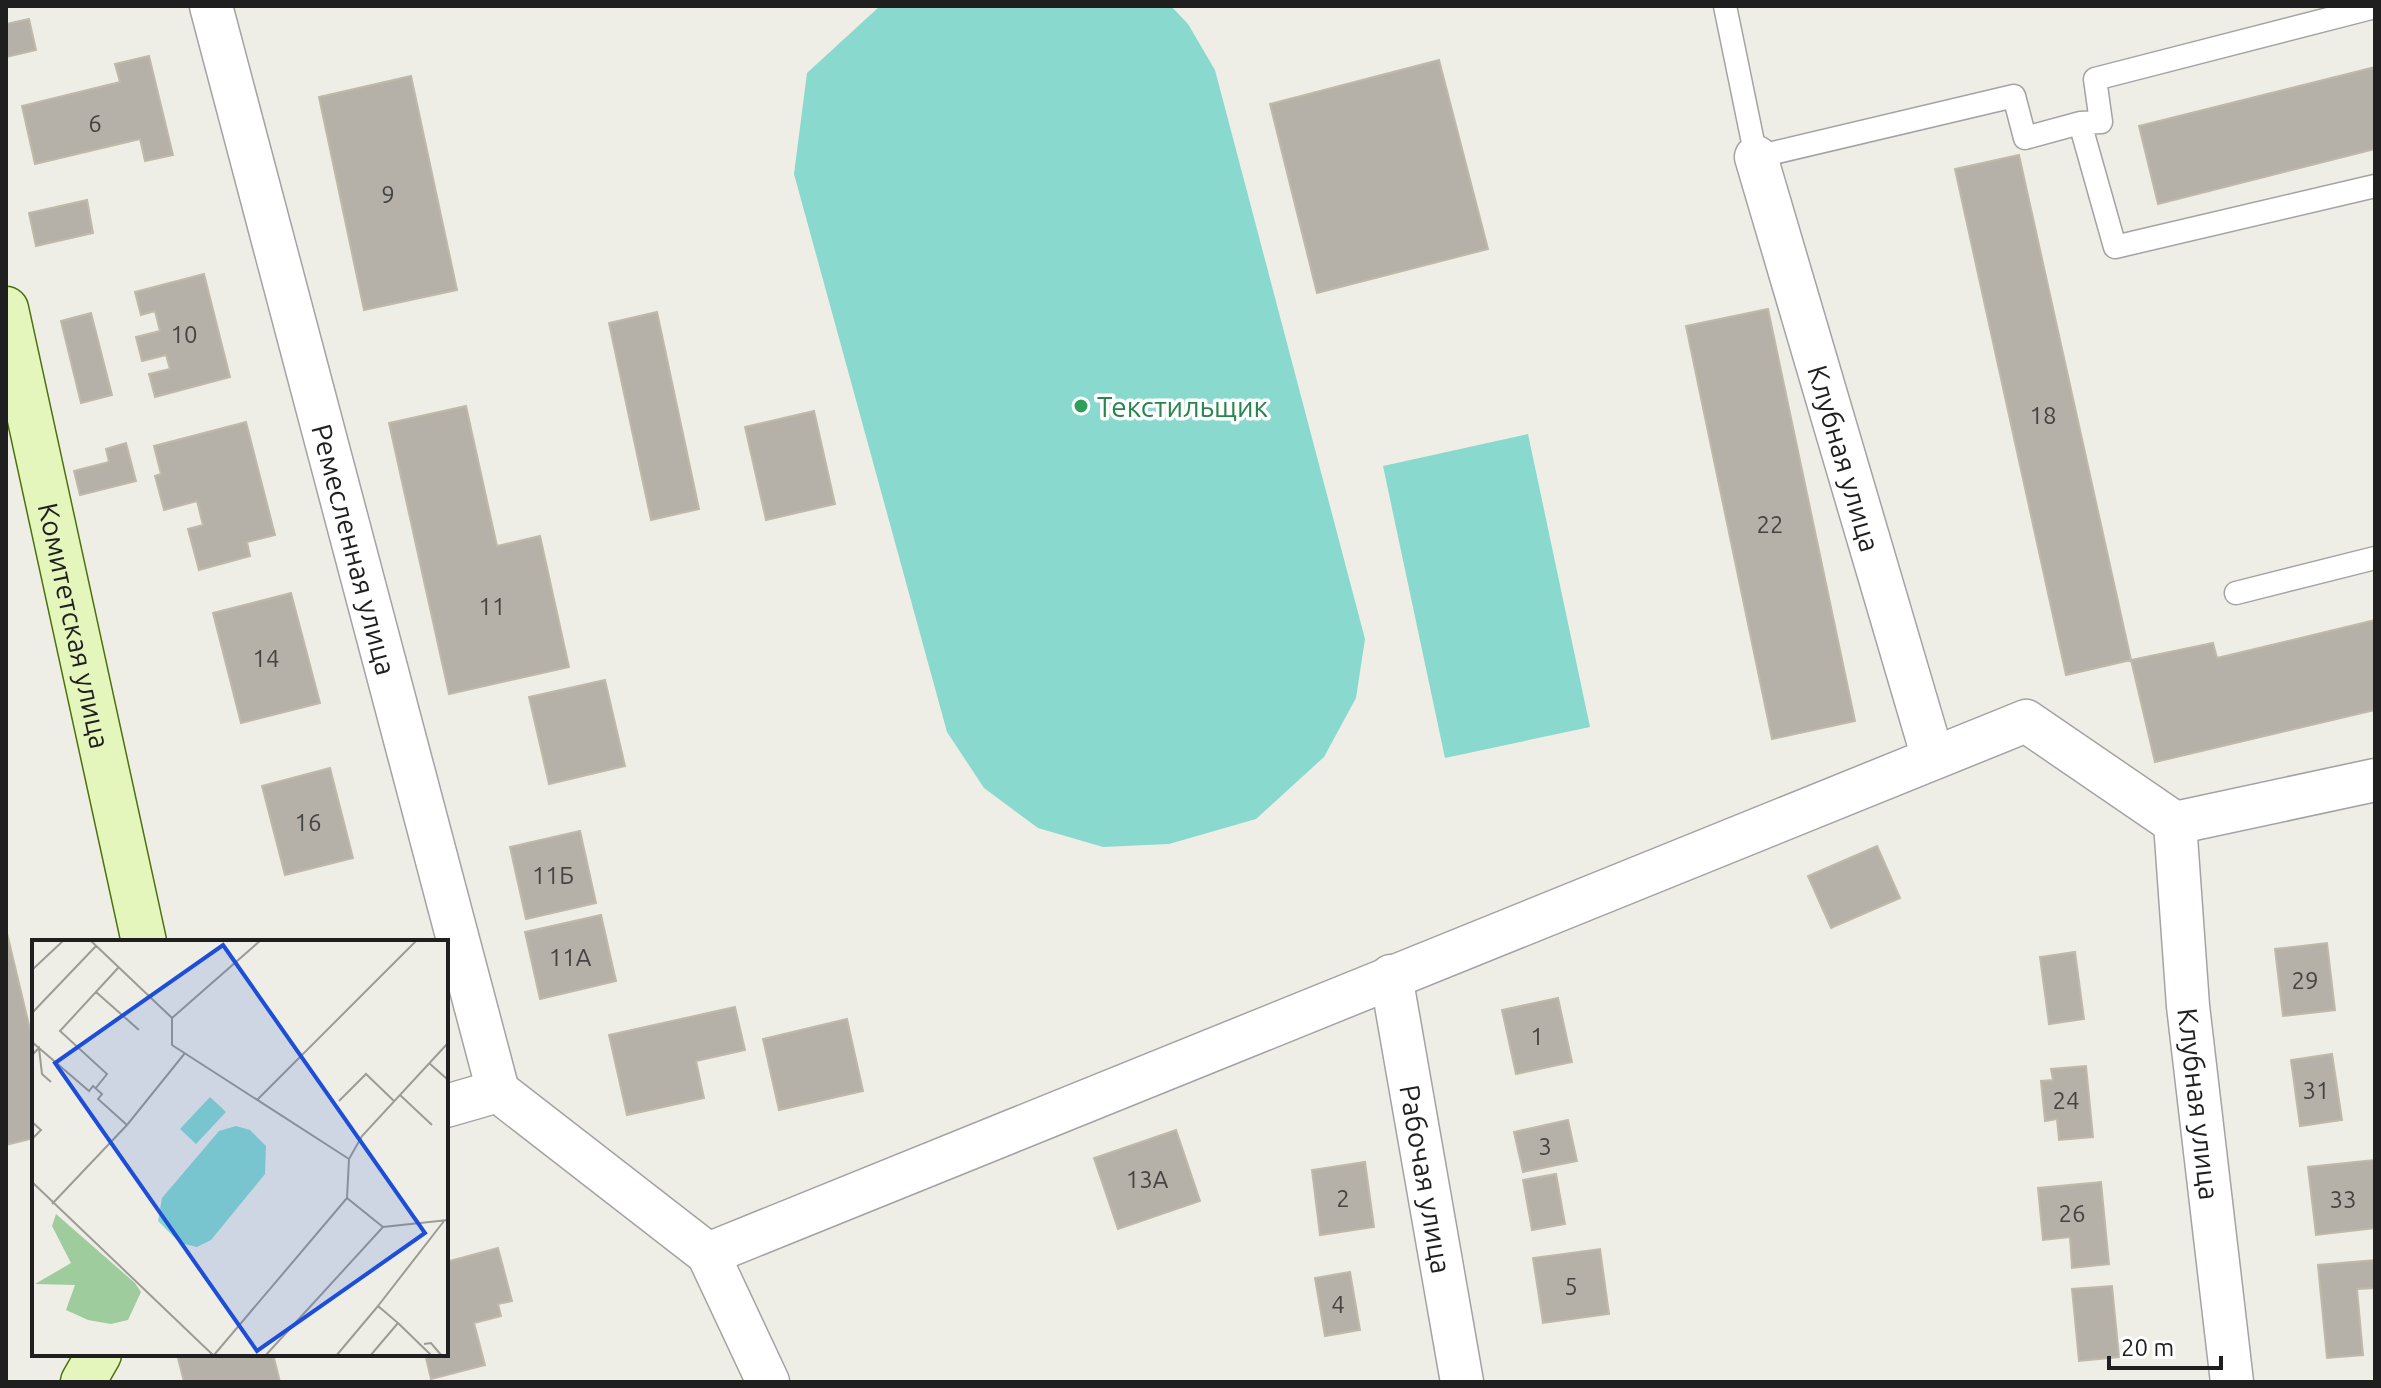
<svg xmlns="http://www.w3.org/2000/svg" width="2381" height="1388" viewBox="0 0 2381 1388" font-family="Ubuntu,sans-serif">
	<rect width="100%" height="100%" fill="#efeee6"/>
	<path fill="#89d9ce" d="M 880,6 L 1171,6 L 1188,24 L 1215,70 L 1365,639 L 1356,698 L 1324,757 L 1256,819 L 1169,844 L 1103,847 L 1038,828 L 984,788 L 947,732 L 794,174 L 807,73 Z
		M 1528,434 L 1590,727 L 1445,758 L 1383,466 Z"/>
	<path fill="#b5b1a9" stroke="#c0b9a9" stroke-width="2" d="M 29,19 L 36,50 L 6,57 L 6,24 Z
		M 149,56 L 173,155 L 145,161 L 140,139 L 35,164 L 22,106 L 120,82 L 115,64 Z
		M 1439,60 L 1488,249 L 1317,293 L 1270,104 Z
		M 2375,67 L 2375,149 L 2158,204 L 2139,126 Z
		M 411,76 L 457,290 L 364,310 L 319,97 Z
		M 2019,155 L 2131,660 L 2066,675 L 1955,169 Z
		M 87,200 L 93,233 L 36,246 L 29,213 Z
		M 204,274 L 230,377 L 155,397 L 149,374 L 170,369 L 166,355 L 142,361 L 136,337 L 160,331 L 155,311 L 141,315 L 135,292 Z
		M 1768,309 L 1855,721 L 1772,739 L 1686,326 Z
		M 657,312 L 699,509 L 651,520 L 609,323 Z
		M 91,313 L 112,395 L 81,403 L 61,321 Z
		M 466,406 L 497,546 L 540,536 L 569,667 L 449,694 L 389,423 Z
		M 814,411 L 835,504 L 766,520 L 745,427 Z
		M 246,422 L 275,535 L 247,542 L 250,556 L 199,570 L 188,529 L 203,525 L 197,501 L 164,510 L 155,476 L 161,474 L 154,446 Z
		M 126,443 L 136,481 L 80,495 L 74,471 L 109,462 L 106,449 Z
		M 291,593 L 320,703 L 241,723 L 213,613 Z
		M 2375,620 L 2375,710 L 2155,762 L 2131,660 L 2213,643 L 2217,658 Z
		M 605,680 L 625,766 L 549,784 L 529,697 Z
		M 330,768 L 353,858 L 285,875 L 262,786 Z
		M 580,831 L 596,903 L 526,919 L 510,847 Z
		M 1877,846 L 1900,898 L 1831,928 L 1808,876 Z
		M 601,915 L 616,981 L 540,999 L 525,932 Z
		M 6,929 L 34,1046 L 34,1138 L 6,1145 Z
		M 2327,943 L 2335,1010 L 2283,1016 L 2275,949 Z
		M 2075,952 L 2084,1019 L 2049,1024 L 2040,957 Z
		M 1558,998 L 1572,1062 L 1516,1074 L 1502,1010 Z
		M 735,1007 L 745,1050 L 696,1061 L 704,1098 L 627,1115 L 609,1035 Z
		M 847,1019 L 863,1091 L 779,1110 L 763,1039 Z
		M 2332,1054 L 2342,1120 L 2300,1126 L 2291,1060 Z
		M 2086,1066 L 2093,1137 L 2059,1140 L 2057,1119 L 2045,1121 L 2041,1081 L 2053,1080 L 2051,1069 Z
		M 1568,1120 L 1577,1161 L 1523,1172 L 1514,1132 Z
		M 1176,1130 L 1200,1201 L 1118,1229 L 1094,1158 Z
		M 2374,1160 L 2375,1228 L 2316,1235 L 2308,1167 Z
		M 1365,1162 L 1374,1227 L 1320,1235 L 1312,1170 Z
		M 1556,1174 L 1565,1224 L 1532,1230 L 1523,1180 Z
		M 2101,1182 L 2109,1264 L 2072,1268 L 2070,1237 L 2043,1240 L 2038,1188 Z
		M 498,1248 L 512,1301 L 498,1304 L 501,1316 L 474,1323 L 485,1365 L 431,1379 L 425,1354 L 446,1354 L 446,1262 Z
		M 1600,1249 L 1609,1314 L 1543,1323 L 1533,1258 Z
		M 2375,1260 L 2375,1288 L 2357,1289 L 2363,1355 L 2327,1358 L 2318,1265 Z
		M 1350,1272 L 1360,1330 L 1325,1336 L 1315,1278 Z
		M 2112,1286 L 2119,1357 L 2079,1361 L 2072,1289 Z
		M 177,1354 L 273,1354 L 280,1382 L 184,1382 Z"/>
	<g fill="none" stroke-linecap="round" stroke-linejoin="round">
		<g stroke="#a3a3a3" stroke-width="25">
			<path id="lane" d="M 1725,6 L 1756,157 L 2014,96 L 2025,138 L 2080,123 L 2101,122 L 2095,79 L 2375,7
				M 2080,123 L 2115,247 L 2375,186
				M 2236,593 L 2375,558"/>
		</g>
		<g stroke="#a3a3a3" stroke-width="45">
			<g id="street">
				<path id="s1" d="M 211,6 L 498,1091"/>
				<path id="s2" d="M 1756,157 L 1933,758"/>
				<path id="s3" d="M 2175,823 L 2188,1006 L 2232,1382"/>
				<path id="s4" d="M 1391,976 L 1462,1382"/>
				<path d="M 446,1106 L 498,1091 L 708,1254 L 768,1382"/>
				<path d="M 708,1254 L 2026,721 L 2175,823 L 2375,780"/>
			</g>
		</g>
		<g stroke="#4d710c" stroke-width="47">
			<g id="secondary">
				<path id="s5" d="M 6,309 L 144,942"/>
				<path d="M 83,1382 L 99,1354"/>
			</g>
		</g>
		<use href="#lane" stroke="#fff" stroke-width="22"/>
		<use href="#street" stroke="#fff" stroke-width="42"/>
		<use href="#secondary" stroke="#e5f6bd" stroke-width="44"/>
	</g>
	<circle fill="#2e9e5b" stroke="#fff" stroke-width="3" cx="1081" cy="406" r="8"/>
	<g text-anchor="middle" dominant-baseline="central" stroke-width="7" stroke-linejoin="round" paint-order="stroke">
		<g font-size="24" fill="#444442">
			<text x="95" y="123">6</text>
			<text x="388" y="194">9</text>
			<text x="184" y="334">10</text>
			<text x="2043" y="415">18</text>
			<text x="1770" y="524">22</text>
			<text x="492" y="606">11</text>
			<text x="266" y="658">14</text>
			<text x="308" y="822">16</text>
			<text x="553" y="875">11Б</text>
			<text x="570" y="957">11А</text>
			<text x="2305" y="980">29</text>
			<text x="1537" y="1036">1</text>
			<text x="2316" y="1090">31</text>
			<text x="2066" y="1100">24</text>
			<text x="1545" y="1146">3</text>
			<text x="1147" y="1179">13А</text>
			<text x="1343" y="1198">2</text>
			<text x="2343" y="1199">33</text>
			<text x="2072" y="1213">26</text>
			<text x="1571" y="1286">5</text>
			<text x="1338" y="1304">4</text>
		</g>
		<g font-size="28" fill="#27864d" stroke="#fff" text-anchor="start">
			<text x="1097" y="406">Текстильщик</text>
		</g>
		<g font-size="28" fill="#1f1f1f" stroke="#fff">
			<text stroke="none"><textPath href="#s2" startOffset="314">Клубная улица</textPath></text>
			<text stroke="none"><textPath href="#s1" startOffset="562">Ремесленная улица</textPath></text>
			<text stroke="none"><textPath href="#s5" startOffset="324">Комитетская улица</textPath></text>
			<text stroke="none"><textPath href="#s3" startOffset="282">Клубная улица</textPath></text>
			<text stroke="none"><textPath href="#s4" startOffset="206">Рабочая улица</textPath></text>
		</g>
	</g>
	<g transform="translate(32 940)">
		<rect width="416" height="416" fill="#efeee6"/>
		<path d="M 24,274 L 103,343 L 109,352 L 96,380 L 79,384 L 56,380 L 34,370 L 43,345 L 3,344 L 39,323 L 20,286 Z" fill="#9fcc9d"/>
		<path d="M 178,157 L 194,172 L 164,204 L 148,189 ZM 204,186 L 218,190 L 234,206 L 233,234 L 179,300 L 165,307 L 148,303 L 126,281 L 130,258 L 187,191 Z" fill="#89d9ce"/>
		<path fill="none" stroke="#9c9b96" stroke-width="2" d="M 58,0 L 140,78 L 140,105 L 317,219M 0,30 L 32,0M 64,52 L 107,90M 0,73 L 64,6M 140,78 L 229,0M 0,102 L 57,151 L 61,146 L 70,154 L 66,159 L 95,185M 0,115 L 7,108 L 10,134 L 19,142M 397,123 L 415,139M 63,149 L 75,134 L 28,91 L 86,28M 368,155 L 400,185M 225,160 L 385,0M 307,161 L 334,134 L 362,161M 0,182 L 9,190 L 0,199M 0,242 L 182,416M 20,264 L 95,185 L 153,113M 351,287 L 315,258 L 317,219 L 330,196 L 416,103M 346,366 L 412,281M 366,383 L 400,416M 392,404 L 399,403 L 410,416M 182,415 L 315,258M 233,416 L 351,287 L 416,280M 304,416 L 346,366 L 366,383 L 338,416"/>
		<path fill="#1d4ed8" fill-opacity="0.15" stroke="#1d4ed8" stroke-width="4" d="M 191,5 L 393,293 L 225,411 L 23,123 Z"/>
		<rect width="416" height="416" fill="none" stroke="#1f1f1f" stroke-width="4"/>
	</g>
	<rect width="2381" height="1388" fill="none" stroke="#1f1f1f" stroke-width="16"/>
	<path d="M2109 1356v12h112v-12" fill="none" stroke="#1f1f1f" stroke-width="4"/>
	<text x="2121" y="1356" font-size="24" fill="#1f1f1f" stroke="#ffffff" stroke-width="6" paint-order="stroke">20 m</text>
</svg>
